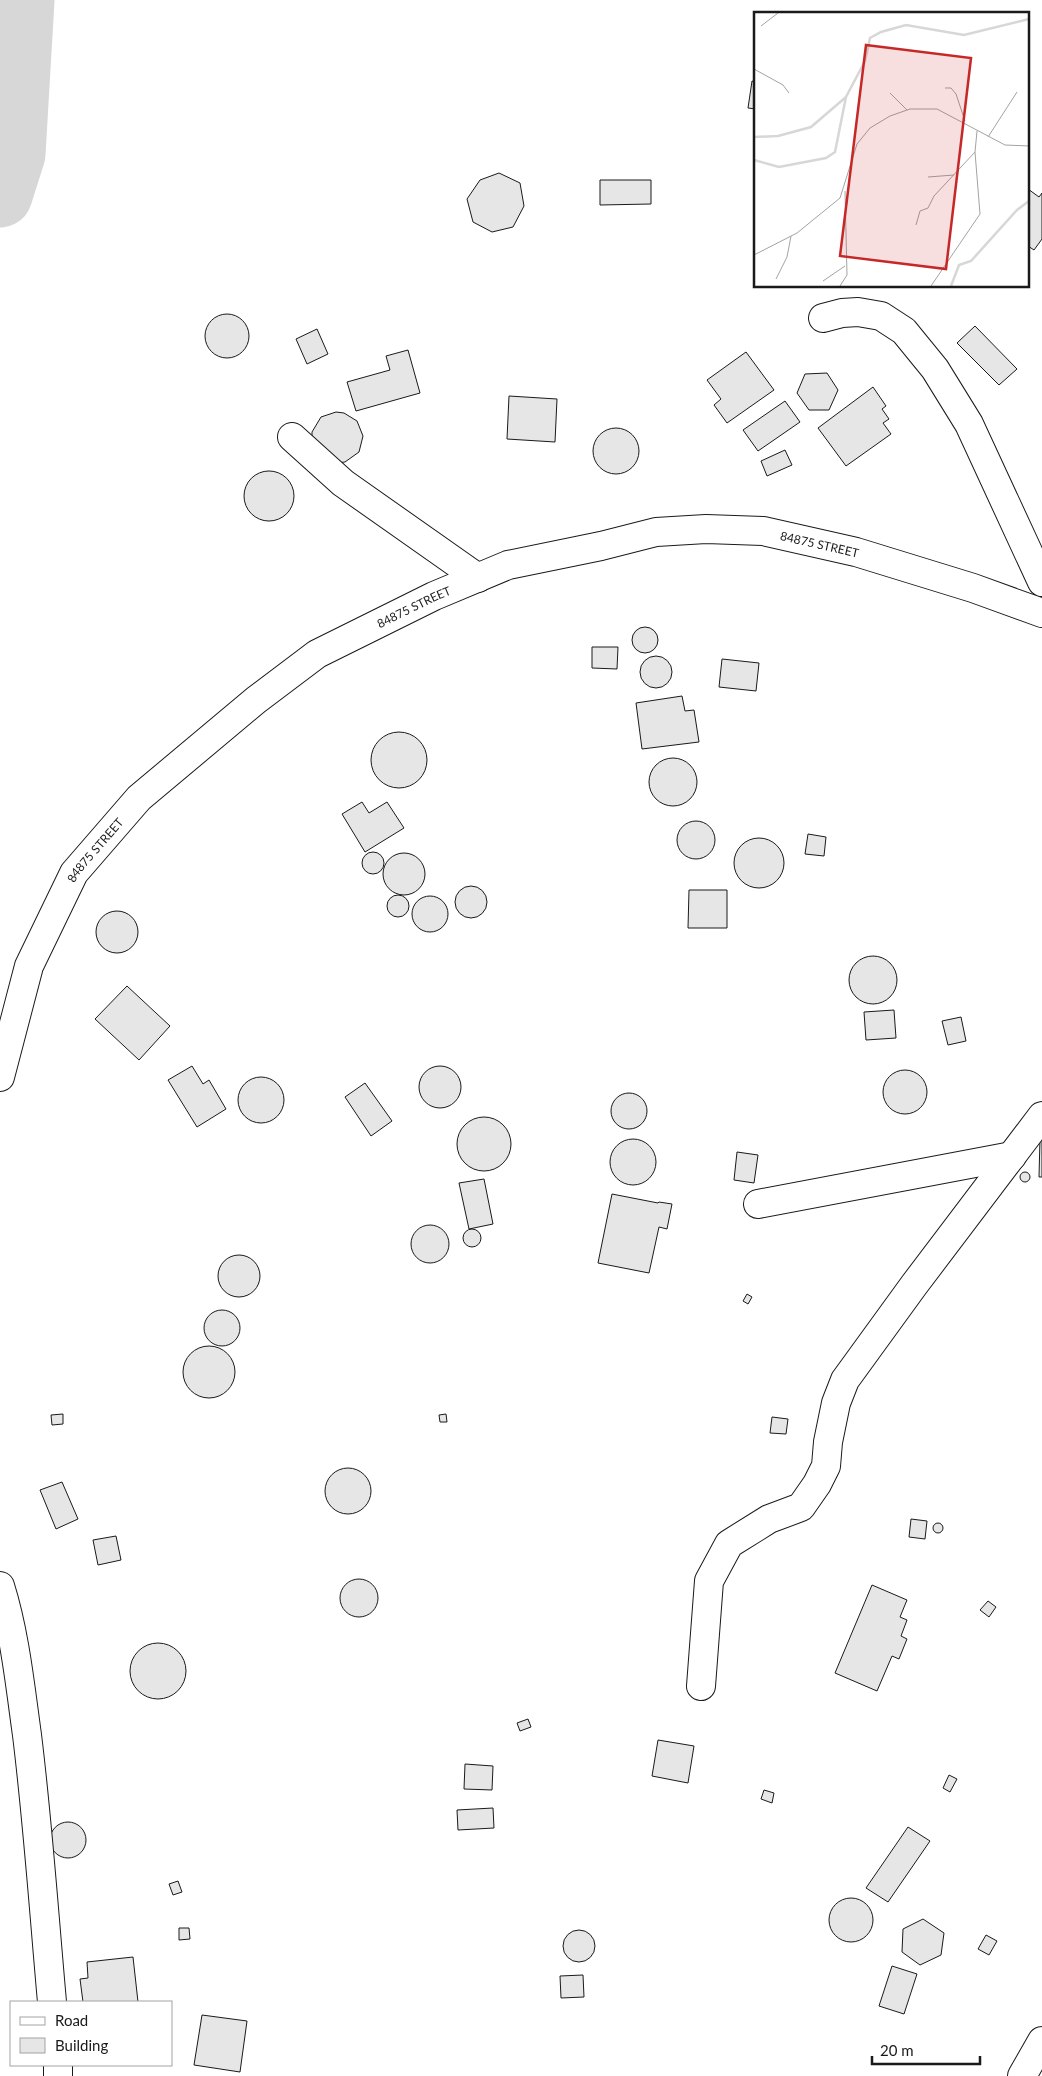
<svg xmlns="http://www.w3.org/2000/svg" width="1042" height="2076" viewBox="0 0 1042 2076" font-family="Lato,sans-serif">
	<rect width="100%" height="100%" fill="#fff"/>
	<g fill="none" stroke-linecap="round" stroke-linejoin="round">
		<path stroke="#d7d7d7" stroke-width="65" d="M 0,195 L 13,154 L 22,0"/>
	</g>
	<path fill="#e6e6e6" stroke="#1a1a1a" d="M 752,81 L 756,82 L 756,109 L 748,108 Z
		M 499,173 L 520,183 L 524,206 L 513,227 L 492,232 L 473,222 L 467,199 L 480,180 Z
		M 600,180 L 651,180 L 651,204 L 600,205 Z
		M 1028,189 L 1039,197 L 1042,193 L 1042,239 L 1034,250 L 1028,246 Z
		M205 336a22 22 0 1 1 44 0a22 22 0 1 1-44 0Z
		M 975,326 L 1017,369 L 999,385 L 957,343 Z
		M 317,329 L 328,354 L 307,364 L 296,339 Z
		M 408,350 L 420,393 L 356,411 L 347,382 L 390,370 L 386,356 Z
		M 746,352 L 774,390 L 727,423 L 714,405 L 721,399 L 707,380 Z
		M 827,373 L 838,390 L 829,410 L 809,410 L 797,393 L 805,374 Z
		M 873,387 L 886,406 L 882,409 L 889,419 L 883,423 L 891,434 L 846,466 L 818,428 Z
		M 509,396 L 557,399 L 555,442 L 507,439 Z
		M 785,401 L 800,422 L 758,451 L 743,430 Z
		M 336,412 L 344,413 L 357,421 L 363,436 L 359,452 L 345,462 L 336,463 L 312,441 L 312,432 L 321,417 Z
		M593 451a23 23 0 1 1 46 0a23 23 0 1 1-46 0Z
		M 785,450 L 792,465 L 767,476 L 761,461 Z
		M244 496a25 25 0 1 1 50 0a25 25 0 1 1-50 0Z
		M632 640a13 13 0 1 1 26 0a13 13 0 1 1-26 0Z
		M 592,647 L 618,647 L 617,669 L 592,668 Z
		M640 672a16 16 0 1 1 32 0a16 16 0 1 1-32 0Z
		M 722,659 L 759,663 L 756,691 L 719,687 Z
		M 682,696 L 685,711 L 694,710 L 699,742 L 642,749 L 636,703 Z
		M371 760a28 28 0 1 1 56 0a28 28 0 1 1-56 0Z
		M649 782a24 24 0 1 1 48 0a24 24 0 1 1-48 0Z
		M 362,802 L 369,813 L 387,802 L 404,828 L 365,852 L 342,814 Z
		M677 840a19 19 0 1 1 38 0a19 19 0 1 1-38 0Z
		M 808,834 L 826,837 L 824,856 L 805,854 Z
		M734 863a25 25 0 1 1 50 0a25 25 0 1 1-50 0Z
		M362 863a11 11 0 1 1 22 0a11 11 0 1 1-22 0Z
		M383 874a21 21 0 1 1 42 0a21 21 0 1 1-42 0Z
		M455 902a16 16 0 1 1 32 0a16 16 0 1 1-32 0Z
		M 689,890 L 727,890 L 727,928 L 688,928 Z
		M387 906a11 11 0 1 1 22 0a11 11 0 1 1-22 0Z
		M412 914a18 18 0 1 1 36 0a18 18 0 1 1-36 0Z
		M96 932a21 21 0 1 1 42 0a21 21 0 1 1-42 0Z
		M849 980a24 24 0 1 1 48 0a24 24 0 1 1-48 0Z
		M 127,986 L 170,1026 L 139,1060 L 95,1019 Z
		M 894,1010 L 896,1038 L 866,1040 L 864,1012 Z
		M 961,1017 L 966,1041 L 948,1045 L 942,1021 Z
		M 192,1066 L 203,1084 L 209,1080 L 226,1109 L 197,1127 L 168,1080 Z
		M419 1087a21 21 0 1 1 42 0a21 21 0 1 1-42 0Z
		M883 1092a22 22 0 1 1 44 0a22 22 0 1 1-44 0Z
		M238 1100a23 23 0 1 1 46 0a23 23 0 1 1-46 0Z
		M 365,1083 L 392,1121 L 371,1136 L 345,1097 Z
		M611 1111a18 18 0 1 1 36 0a18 18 0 1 1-36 0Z
		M457 1144a27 27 0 1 1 54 0a27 27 0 1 1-54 0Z
		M 1040,1138 L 1042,1138 L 1042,1177 L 1039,1177 Z
		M610 1162a23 23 0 1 1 46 0a23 23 0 1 1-46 0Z
		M 737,1152 L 758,1155 L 754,1183 L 734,1180 Z
		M1020 1177a5 5 0 1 1 10 0a5 5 0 1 1-10 0Z
		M 484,1179 L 493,1224 L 469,1229 L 459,1183 Z
		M 612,1194 L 658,1203 L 659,1202 L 672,1204 L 667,1229 L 659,1227 L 649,1273 L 598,1263 Z
		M411 1244a19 19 0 1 1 38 0a19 19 0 1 1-38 0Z
		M463 1238a9 9 0 1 1 18 0a9 9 0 1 1-18 0Z
		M218 1276a21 21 0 1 1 42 0a21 21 0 1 1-42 0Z
		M 747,1294 L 752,1297 L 748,1304 L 743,1301 Z
		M204 1328a18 18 0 1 1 36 0a18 18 0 1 1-36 0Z
		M183 1372a26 26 0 1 1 52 0a26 26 0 1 1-52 0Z
		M 63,1414 L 63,1424 L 52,1425 L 51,1415 Z
		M 446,1414 L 447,1422 L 440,1422 L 439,1415 Z
		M 772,1417 L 788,1419 L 786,1434 L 770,1433 Z
		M325 1491a23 23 0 1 1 46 0a23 23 0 1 1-46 0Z
		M 62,1482 L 78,1519 L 56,1529 L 40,1490 Z
		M 911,1519 L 927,1521 L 925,1539 L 909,1537 Z
		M933 1528a5 5 0 1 1 10 0a5 5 0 1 1-10 0Z
		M 116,1536 L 121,1560 L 98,1565 L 93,1540 Z
		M340 1598a19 19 0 1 1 38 0a19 19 0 1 1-38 0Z
		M 872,1585 L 907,1600 L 900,1617 L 907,1620 L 901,1636 L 907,1639 L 899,1659 L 892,1656 L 877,1691 L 835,1673 Z
		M 988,1601 L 996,1607 L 989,1617 L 980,1610 Z
		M130 1671a28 28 0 1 1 56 0a28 28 0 1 1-56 0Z
		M 528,1719 L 531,1727 L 520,1731 L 517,1723 Z
		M 658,1740 L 694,1746 L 688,1783 L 652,1776 Z
		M 465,1764 L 493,1766 L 492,1790 L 464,1789 Z
		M 949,1775 L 957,1779 L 950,1792 L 943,1788 Z
		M 764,1790 L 774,1793 L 772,1803 L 761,1799 Z
		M 493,1808 L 494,1828 L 458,1830 L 457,1810 Z
		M50 1840a18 18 0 1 1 36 0a18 18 0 1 1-36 0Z
		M 908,1827 L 930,1841 L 888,1902 L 866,1888 Z
		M 178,1881 L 182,1892 L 173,1895 L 169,1884 Z
		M829 1920a22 22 0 1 1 44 0a22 22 0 1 1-44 0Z
		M 923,1919 L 944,1933 L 941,1955 L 920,1965 L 902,1952 L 903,1929 Z
		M 179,1928 L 189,1928 L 190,1939 L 179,1940 Z
		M563 1946a16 16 0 1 1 32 0a16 16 0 1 1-32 0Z
		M 986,1935 L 997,1941 L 989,1955 L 978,1949 Z
		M 133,1957 L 138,2002 L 83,2002 L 80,1979 L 88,1978 L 87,1962 Z
		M 892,1966 L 917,1974 L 904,2014 L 879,2006 Z
		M 583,1975 L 584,1997 L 561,1998 L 560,1976 Z
		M 202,2015 L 247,2021 L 240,2072 L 194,2065 Z"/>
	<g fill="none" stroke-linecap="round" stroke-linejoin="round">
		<g stroke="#1a1a1a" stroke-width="30">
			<g id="minor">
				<path d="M 823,318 L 842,313 L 858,312 L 881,316 L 904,331 L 935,369 L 969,424 L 1042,582"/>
				<path d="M 292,437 L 343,483 L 478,578"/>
				<path id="s1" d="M 0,1077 L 29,966 L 74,873 L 139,798 L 256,700 L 317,654 L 434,596 L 508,565 L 601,546 L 656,532 L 706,529 L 763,531 L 856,552 L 973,588 L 1042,613"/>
				<path d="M 758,1204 L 1012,1156"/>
				<path d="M 0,1586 C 15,1634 20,1685 27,1735 C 38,1824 44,1913 52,2002"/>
				<path d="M 701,1686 L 709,1581 L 729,1544 L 769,1519 L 801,1507 L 817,1484 L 826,1466 L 828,1442 L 836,1403 L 845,1380 L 914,1285 L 1042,1116"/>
				<path d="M 58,2065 L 58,2076"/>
				<path d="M 1022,2076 L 1042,2041"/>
			</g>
		</g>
		<use href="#minor" stroke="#fff" stroke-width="28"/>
	</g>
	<g text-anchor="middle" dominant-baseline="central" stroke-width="4" stroke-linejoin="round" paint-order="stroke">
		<g font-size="12" fill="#1a1a1a" stroke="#fff">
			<text stroke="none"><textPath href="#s1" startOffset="1074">84875 STREET</textPath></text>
			<text stroke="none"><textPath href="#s1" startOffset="654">84875 STREET</textPath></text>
			<text stroke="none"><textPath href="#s1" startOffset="249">84875 STREET</textPath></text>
		</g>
	</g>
	<g transform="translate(754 12)">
		<rect width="275" height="275" fill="#fff"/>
		<path fill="none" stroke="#d7d7d7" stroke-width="2.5" d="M 0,125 L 24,124 L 57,115 L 92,85M 0,148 L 25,155 L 72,146 L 81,140 L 92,85 L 111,49 L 116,26 L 127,20 L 152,13 L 210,23 L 275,7M 197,274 L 205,253 L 217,249 L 263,198 L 275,189"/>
		<path fill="none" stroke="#a3a3a3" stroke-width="1" d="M 7,14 L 24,1M 0,57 L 29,73 L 35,81M 191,76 L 197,76 L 202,82 L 211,109M 136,81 L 153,98M 234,125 L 263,80M 174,165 L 200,163M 162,213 L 166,199 L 174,196 L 180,184 L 221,140M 0,243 L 43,221 L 86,186 L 103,132 L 116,116 L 136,104 L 156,97 L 183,97 L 251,133 L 275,134M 22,267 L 33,245 L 37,224M 69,269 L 91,254M 86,274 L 93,263 L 91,179M 177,274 L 226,202 L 221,140 L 223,119"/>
		<path fill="#c62828" fill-opacity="0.15" stroke="#c62828" stroke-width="2.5" d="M 112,33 L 217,46 L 192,257 L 86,244 Z"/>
		<rect width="275" height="275" fill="none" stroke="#1a1a1a" stroke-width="2.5"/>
	</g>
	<rect x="10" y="2001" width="162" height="65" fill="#ffffff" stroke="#a3a3a3"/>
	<rect x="20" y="2017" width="25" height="8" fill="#ffffff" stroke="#a3a3a3"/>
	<text x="55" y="2026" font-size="15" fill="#1a1a1a">Road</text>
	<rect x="20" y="2038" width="25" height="15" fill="#e6e6e6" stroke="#a3a3a3"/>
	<text x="55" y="2051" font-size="15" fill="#1a1a1a">Building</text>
	<path d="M872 2056v8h108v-8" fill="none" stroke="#1a1a1a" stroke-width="2.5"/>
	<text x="880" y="2056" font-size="15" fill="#1a1a1a" stroke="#ffffff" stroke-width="4" paint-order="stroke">20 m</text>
</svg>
